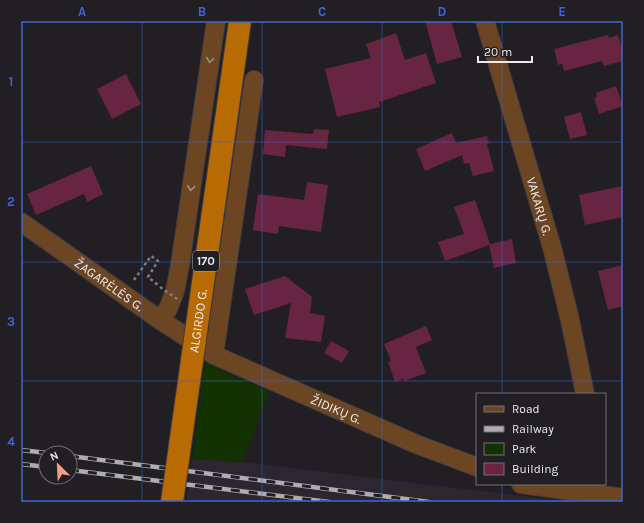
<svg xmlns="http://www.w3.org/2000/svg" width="644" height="523" viewBox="0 0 644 523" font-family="Karla,sans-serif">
	<rect width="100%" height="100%" fill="#211e24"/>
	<path fill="#2c2630" d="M 192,459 L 242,462 L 573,502 L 186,502 Z"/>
	<path fill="#143201" d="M 205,363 L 270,392 L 242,462 L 192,459 Z"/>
	<path fill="#682542" d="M 425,21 L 451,21 L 462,57 L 437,64 Z
		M 396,33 L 405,60 L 426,53 L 436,83 L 379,102 L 380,107 L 337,117 L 325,69 L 371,58 L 366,44 Z
		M 608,35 L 609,38 L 618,35 L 623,51 L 623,61 L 604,66 L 602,61 L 564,71 L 562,64 L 558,65 L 554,49 Z
		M 126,74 L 141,104 L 112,119 L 97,89 Z
		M 616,86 L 623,106 L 599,114 L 594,98 L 597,97 L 596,93 Z
		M 581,112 L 587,135 L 570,139 L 564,117 Z
		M 314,129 L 329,130 L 327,149 L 286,145 L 285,157 L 263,154 L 265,130 L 313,134 Z
		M 452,133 L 456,143 L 487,136 L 489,143 L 487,144 L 494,171 L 473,176 L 469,163 L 464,164 L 462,155 L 425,171 L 416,149 Z
		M 91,166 L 103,194 L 87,202 L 84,194 L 36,215 L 27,194 Z
		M 307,182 L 328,185 L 321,232 L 279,226 L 278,234 L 253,230 L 258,194 L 304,200 Z
		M 623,186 L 623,217 L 585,225 L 579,195 Z
		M 475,200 L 490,244 L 512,239 L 516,263 L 494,268 L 489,245 L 445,261 L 438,242 L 464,234 L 454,207 Z
		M 623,265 L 623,306 L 608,310 L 598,271 Z
		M 285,276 L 312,297 L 310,313 L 325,316 L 321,342 L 285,338 L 291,303 L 254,315 L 245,289 Z
		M 426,326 L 432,340 L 416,347 L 426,373 L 404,381 L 403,379 L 395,382 L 388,362 L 391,361 L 384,344 Z
		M 331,341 L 349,351 L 342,363 L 324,353 Z"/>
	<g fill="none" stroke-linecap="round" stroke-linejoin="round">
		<g stroke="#3d3a40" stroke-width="20">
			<g id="street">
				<path id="s1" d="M 485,21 L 553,251 L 570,320 L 585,394"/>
				<path id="s2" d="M 21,222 L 160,320 L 214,355 L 416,444 L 477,467"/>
				<path d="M 160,320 L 168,309 L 175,291 L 180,265 L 216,21"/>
				<path d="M 214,355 L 254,80"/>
				<path d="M 521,484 L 623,498"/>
			</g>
		</g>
		<path stroke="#7f7c82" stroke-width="2.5" stroke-dasharray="3 3" stroke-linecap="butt" d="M 134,280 L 151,256 L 158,261 L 148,277 L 158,285"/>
		<use href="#street" stroke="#6c4622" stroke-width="18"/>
		<g stroke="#aeacb0" stroke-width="4.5">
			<path id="rail" d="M 21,450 L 47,453
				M 70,456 L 429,502
				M 21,464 L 46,467
				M 70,470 L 329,502"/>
		</g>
		<use href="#rail" stroke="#211e24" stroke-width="3" stroke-dasharray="9" stroke-linecap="butt"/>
		<g stroke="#3d3a40" stroke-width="24" stroke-linecap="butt">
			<g id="primary-bridge">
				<path id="s3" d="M 172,502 L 240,21"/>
			</g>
		</g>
		<path stroke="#7f7c82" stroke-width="2.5" stroke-dasharray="3 3" stroke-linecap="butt" d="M 160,287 L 180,301"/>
		<use href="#primary-bridge" stroke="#b86a03" stroke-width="22"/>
	</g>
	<defs><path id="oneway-chevron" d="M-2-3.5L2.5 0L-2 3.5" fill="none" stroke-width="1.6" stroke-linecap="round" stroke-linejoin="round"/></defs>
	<g stroke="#a58f7d">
		<use href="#oneway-chevron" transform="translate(210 60) rotate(98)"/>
		<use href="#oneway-chevron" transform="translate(191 188) rotate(98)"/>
	</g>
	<path fill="none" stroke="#3c65db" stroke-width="1" stroke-opacity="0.55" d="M 142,21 L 142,502M 262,21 L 262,502M 382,21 L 382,502M 502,21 L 502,394M 21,142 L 623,142M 21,262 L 623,262M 21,381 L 623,381M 502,484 L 502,502"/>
	<g text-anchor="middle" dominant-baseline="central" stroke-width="3.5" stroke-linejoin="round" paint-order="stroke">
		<rect fill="#211e24" stroke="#aeacb1" stroke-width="1" x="193" y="251" width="26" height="20" rx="3"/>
		<g font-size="12" font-weight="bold" fill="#ebe9ed">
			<text x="206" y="261">170</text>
		</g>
		<g font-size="13" fill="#ebe9ed" stroke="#211e24">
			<text stroke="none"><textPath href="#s1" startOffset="193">VAKARŲ G.</textPath></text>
			<text stroke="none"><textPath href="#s2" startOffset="108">ŽAGARĖLĖS G.</textPath></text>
			<text stroke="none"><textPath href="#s3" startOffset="183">ALGIRDO G.</textPath></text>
			<text stroke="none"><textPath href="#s2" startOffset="368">ŽIDIKŲ G.</textPath></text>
		</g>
	</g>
	<rect width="644" height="523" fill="none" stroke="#211e24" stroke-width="44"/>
	<rect x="476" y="393" width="130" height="92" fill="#211e24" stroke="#726f74"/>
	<rect x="484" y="406" width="20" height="6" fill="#6c4622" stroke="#726f74"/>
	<text x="512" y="413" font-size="12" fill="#ebe9ed">Road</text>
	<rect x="484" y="426" width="20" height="6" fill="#aeacb0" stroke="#726f74"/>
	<text x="512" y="433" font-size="12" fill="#ebe9ed">Railway</text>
	<rect x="484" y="443" width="20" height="12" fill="#143201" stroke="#726f74"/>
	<text x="512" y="453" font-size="12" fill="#ebe9ed">Park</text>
	<rect x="484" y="463" width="20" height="12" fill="#682542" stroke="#726f74"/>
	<text x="512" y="473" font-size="12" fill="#ebe9ed">Building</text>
	<g transform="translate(58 465) rotate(336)"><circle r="19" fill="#211e24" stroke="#726f74"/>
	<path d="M0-3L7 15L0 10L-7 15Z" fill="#f39f85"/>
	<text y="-6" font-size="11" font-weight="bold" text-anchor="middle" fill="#ebe9ed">N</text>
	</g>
	<path d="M478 56v6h54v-6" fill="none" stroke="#ebe9ed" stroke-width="2"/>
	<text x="484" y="56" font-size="12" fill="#ebe9ed" stroke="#211e24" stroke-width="3" paint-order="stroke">20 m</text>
	<rect x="22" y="22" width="600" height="479" fill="none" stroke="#3c65db" stroke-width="1.5"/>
	<g font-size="13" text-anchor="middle" font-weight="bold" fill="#3c65db">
		<text x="82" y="16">A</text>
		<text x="202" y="16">B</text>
		<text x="322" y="16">C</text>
		<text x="442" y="16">D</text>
		<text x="562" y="16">E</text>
		<text x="11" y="86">1</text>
		<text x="11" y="206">2</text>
		<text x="11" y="326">3</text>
		<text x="11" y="446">4</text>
	</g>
</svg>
